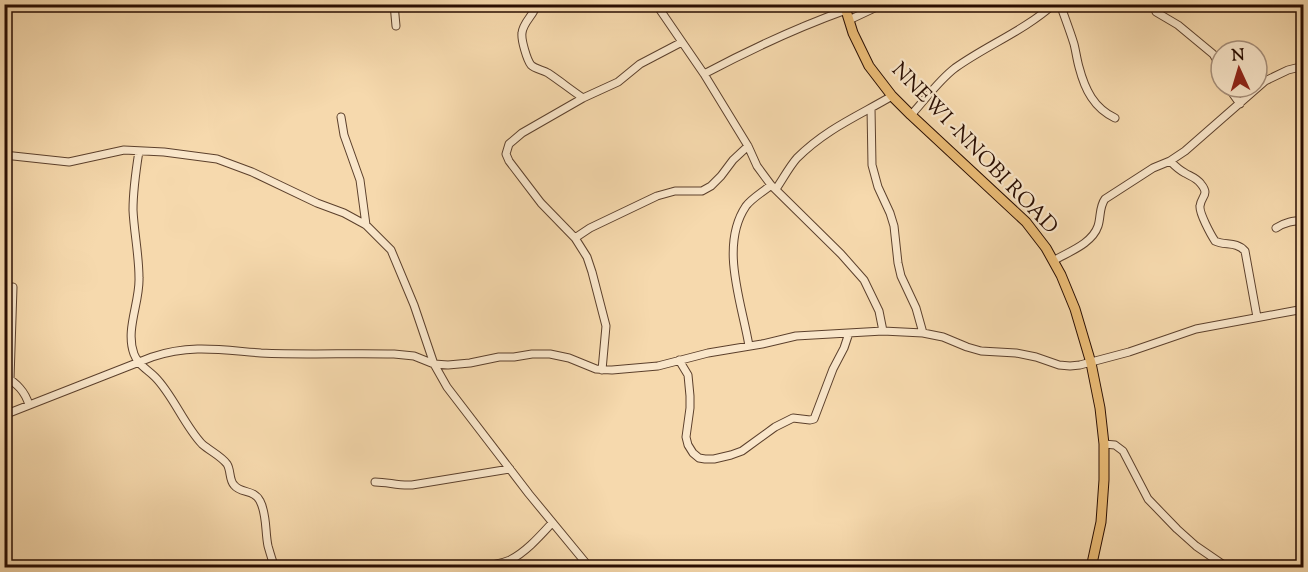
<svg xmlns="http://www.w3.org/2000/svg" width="1308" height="572" viewBox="0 0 1308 572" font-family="'Sorts Mill Goudy',serif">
	<rect width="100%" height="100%" fill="#f6d9ad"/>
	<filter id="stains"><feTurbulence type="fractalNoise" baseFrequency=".00333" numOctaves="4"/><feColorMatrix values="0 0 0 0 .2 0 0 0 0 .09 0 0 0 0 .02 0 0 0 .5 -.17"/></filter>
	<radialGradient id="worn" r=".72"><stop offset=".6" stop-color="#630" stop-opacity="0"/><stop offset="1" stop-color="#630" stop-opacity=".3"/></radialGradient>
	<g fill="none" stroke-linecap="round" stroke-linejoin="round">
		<g stroke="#5c402c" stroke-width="9">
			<path id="minor" d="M 394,4 L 396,26
				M 537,4 C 534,15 523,22 522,33 C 521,40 527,60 531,65 C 535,69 543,70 548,73 C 560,81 571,90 583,98
				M 656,4 L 704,74 L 748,146 L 757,166 L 771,185 L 841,254 L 864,280 L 879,311 L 883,331
				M 1060,4 C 1065,18 1070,31 1074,44 C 1076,52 1077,60 1079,67 C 1085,90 1094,108 1115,118
				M 1153,4 L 1156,12 L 1178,25 L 1213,54 L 1216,59 L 1221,75
				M 849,20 L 883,4
				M 704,74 C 751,49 796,28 846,10
				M 1228,87 L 1240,104
				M 1304,97 L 1301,117 L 1304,132
				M 871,108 L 872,165 L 878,187 L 890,213 L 894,226 L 898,263 L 901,276 L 916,308 L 923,333
				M 911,115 C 925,100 938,81 955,68 C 987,45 1024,31 1054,4
				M 341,117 L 344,135 L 360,180 L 366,225
				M 139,151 C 136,170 133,190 133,210 C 134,232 139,255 139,278 C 140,302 125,330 134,354 C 138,365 147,369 155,377 C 173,395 184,425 202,444 C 210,451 221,456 227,464 C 231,470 229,480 234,485 C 241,494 254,489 260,501 C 267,514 265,532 268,546 C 270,553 272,560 275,568
				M 4,155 L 69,162 L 124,150 L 164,152 L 217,159 L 252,172 L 317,203 L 344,213 L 366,225 L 391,250 L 414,305 L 434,364 L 447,387 L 529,494 L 590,568
				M 1170,161 C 1174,165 1179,170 1185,173 C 1190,176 1197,178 1201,184 C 1210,195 1201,196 1200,206 C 1199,213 1211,235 1215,241 C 1225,246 1236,241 1245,251 L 1257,317
				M 776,189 C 783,179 789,167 797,158 C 826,129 858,116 892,96
				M 1276,228 C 1285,222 1293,221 1304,220
				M 575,238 L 590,228 L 657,196 L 675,191 L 702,191 L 711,186 L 721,176 L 733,160 L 748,146
				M 1053,261 C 1068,252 1092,244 1098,226 C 1101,217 1099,207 1105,199 L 1153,168 L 1170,161 L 1185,151 L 1265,81 L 1288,70 L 1304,66
				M 749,346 C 742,303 719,246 746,206 C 752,198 763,192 771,185
				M 679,360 L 688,375 L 690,396 L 690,408 L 686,437 L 688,445 L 693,453 L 699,458 L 705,459 L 714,459 L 731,455 L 742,451 L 775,427 L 793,418 L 810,420 L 814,419 L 833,369 L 844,348 L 849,333
				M 602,370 L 606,326 L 592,272 L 587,257 L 575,238 L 541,203 L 509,161 L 506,154 L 509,144 L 522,133 L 583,98 L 618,82 L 640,64 L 682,42
				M 4,375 C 17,384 25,391 29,405
				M 10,379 L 13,287
				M 4,415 L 152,357 C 191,344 221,350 261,353 C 305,355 350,353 394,354 L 414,356 L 434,364 L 448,365 L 470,363 L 499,357 L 514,357 L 532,354 L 550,354 L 569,358 L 596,369 L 612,370 L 658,366 L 708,353 L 762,344 L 796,336 L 883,331 L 923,333 L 943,337 L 967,347 L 981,351 L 1016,353 L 1036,357 L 1059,365 L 1070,366 L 1080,365 L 1129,352 L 1196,329 L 1304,309
				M 1104,444 L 1115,445 L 1123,451 L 1148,499 L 1177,529 L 1196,546 L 1228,568
				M 375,482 C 388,482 398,486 412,485 L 510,469
				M 459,568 C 475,566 494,567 510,560 C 526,552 540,536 552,523"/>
		</g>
		<g stroke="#290d01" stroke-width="11">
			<path id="major" d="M 844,4 L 853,33 L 869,66 L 892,96 L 911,115 L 1026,222 L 1046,248 L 1061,275 L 1075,309 L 1091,363 L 1100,408 L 1104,444 L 1104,480 L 1101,522 L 1091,568"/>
		</g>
		<use href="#minor" stroke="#f9e6ca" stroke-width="7"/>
		<use href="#major" stroke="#ebbc76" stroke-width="9"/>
	</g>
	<g text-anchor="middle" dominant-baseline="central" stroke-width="4.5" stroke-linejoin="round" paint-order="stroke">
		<g font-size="21" fill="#290d01" stroke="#f9e6ca">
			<text transform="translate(974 149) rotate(46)">NNEWI -NNOBI ROAD</text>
		</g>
	</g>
	<rect width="1308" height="572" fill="none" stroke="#f6d9ad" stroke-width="24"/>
	<rect x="6" y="6" width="1296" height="560" fill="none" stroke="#290d01" stroke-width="3"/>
	<rect x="12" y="12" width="1284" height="548" fill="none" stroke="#290d01" stroke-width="1.5"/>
	<g transform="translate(1239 69) rotate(356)"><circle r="28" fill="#f9e6ca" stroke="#a68f7a" stroke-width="1.5"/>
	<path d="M0-4.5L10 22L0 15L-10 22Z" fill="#8f2418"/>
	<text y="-9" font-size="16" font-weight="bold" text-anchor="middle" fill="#290d01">N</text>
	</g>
	<rect width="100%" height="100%" filter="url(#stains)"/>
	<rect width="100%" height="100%" fill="url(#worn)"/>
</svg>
